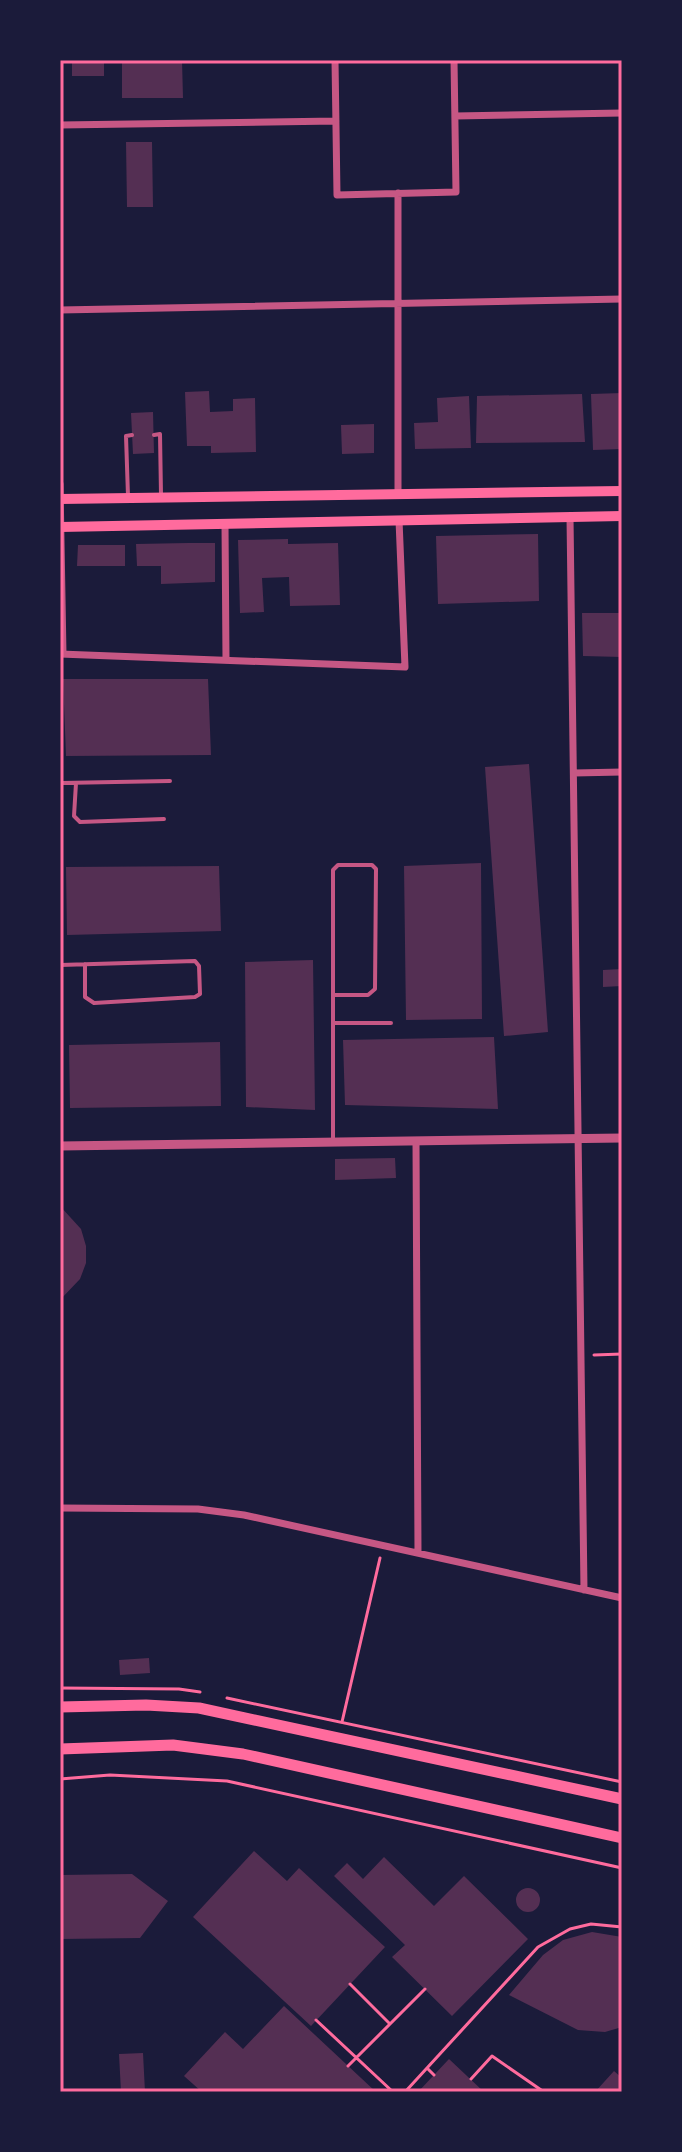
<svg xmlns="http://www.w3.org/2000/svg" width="682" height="2152" viewBox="0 0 682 2152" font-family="'Source Sans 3',sans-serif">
	<rect width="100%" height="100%" fill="#1b1b3a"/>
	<path fill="#542f53" d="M 72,60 L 104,60 L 104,76 L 72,76 Z
		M 122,60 L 182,60 L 183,98 L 122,98 Z
		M 126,142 L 152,142 L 153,207 L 127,207 Z
		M 209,391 L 210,412 L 233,411 L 233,399 L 255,398 L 256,452 L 211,453 L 211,446 L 187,446 L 185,392 Z
		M 622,393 L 622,449 L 593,450 L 591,394 Z
		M 582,394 L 585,442 L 476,443 L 477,396 Z
		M 469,396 L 471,448 L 415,449 L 414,423 L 438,422 L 437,398 Z
		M 153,412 L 154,453 L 133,454 L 131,413 Z
		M 374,424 L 374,453 L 342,454 L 341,425 Z
		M 538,534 L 539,601 L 438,604 L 436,536 Z
		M 288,539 L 288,544 L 338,543 L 340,605 L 290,606 L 289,577 L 262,578 L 264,612 L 240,613 L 238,540 Z
		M 188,543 L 215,543 L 215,582 L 161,584 L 161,566 L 137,566 L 136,544 Z
		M 78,545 L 125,545 L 125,566 L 77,566 Z
		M 582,613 L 622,613 L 622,657 L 583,656 Z
		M 63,679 L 208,679 L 211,755 L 66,756 Z
		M 529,764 L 548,1032 L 504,1036 L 485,767 Z
		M 481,863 L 482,1019 L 406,1020 L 404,866 Z
		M 219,866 L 221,931 L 67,935 L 66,867 Z
		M 313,960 L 315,1110 L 246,1107 L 245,962 Z
		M 622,969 L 622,986 L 603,987 L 603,970 Z
		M 494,1037 L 498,1109 L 345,1105 L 343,1040 Z
		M 220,1042 L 221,1106 L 70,1108 L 69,1045 Z
		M 395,1158 L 396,1178 L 335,1180 L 335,1159 Z
		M 60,1206 L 81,1229 L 86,1246 L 86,1263 L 80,1279 L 60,1300 Z
		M 149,1658 L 150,1673 L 120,1675 L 119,1660 Z
		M 254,1851 L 287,1881 L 299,1868 L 385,1947 L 311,2026 L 193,1917 Z
		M 384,1857 L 434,1906 L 464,1876 L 528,1939 L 452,2016 L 392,1957 L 405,1945 L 334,1876 L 347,1863 L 363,1879 Z
		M 132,1874 L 168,1901 L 140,1938 L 60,1939 L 60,1875 Z
		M516 1900a12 12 0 1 1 24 0a12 12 0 1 1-24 0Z
		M 592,1932 L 622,1937 L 622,2027 L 605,2032 L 578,2030 L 509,1995 L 543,1955 L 563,1940 Z
		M 284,2006 L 376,2092 L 202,2092 L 184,2076 L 225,2032 L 243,2049 Z
		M 143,2053 L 145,2092 L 121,2092 L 119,2054 Z
		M 449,2059 L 484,2092 L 418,2092 Z
		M 614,2071 L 622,2078 L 622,2092 L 595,2092 Z"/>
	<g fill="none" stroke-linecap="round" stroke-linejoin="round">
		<path stroke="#ff6b9d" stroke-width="3" d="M 594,1355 L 622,1354
			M 60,1688 L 179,1689 L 200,1692
			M 227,1698 L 622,1782
			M 342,1722 L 380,1558
			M 60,1779 L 110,1775 L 227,1781 L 622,1868
			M 350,1984 L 390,2024
			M 316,2020 L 393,2092
			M 348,2066 L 425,1989
			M 427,2068 L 538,1947 L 570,1929 L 591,1924 L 622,1927
			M 471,2079 L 492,2056 L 544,2092
			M 405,2092 L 427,2068 L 434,2075"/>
		<path stroke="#c65784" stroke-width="4" d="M 154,435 L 160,434 L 161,495
			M 128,496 L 126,436 L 132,435
			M 61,783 L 170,781
			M 76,783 L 74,816 L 80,822 L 164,819
			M 60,965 L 195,961 L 199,966 L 200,994 L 195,997 L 94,1003 L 85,997 L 85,964
			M 334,1023 L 391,1023
			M 333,1140 L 333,870 L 338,865 L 372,865 L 376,869 L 375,989 L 368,995 L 335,995"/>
		<path stroke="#c65784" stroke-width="7" d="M 335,60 L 337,195 L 456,192 L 454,60
			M 455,116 L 622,113
			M 60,125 L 336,121
			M 398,193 L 398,495
			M 60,310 L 622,299
			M 60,484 L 63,654
			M 570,517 L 584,1590
			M 225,524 L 226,660
			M 60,654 L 405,667 L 399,520
			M 574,773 L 622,772
			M 416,1141 L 418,1553
			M 60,1508 L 198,1509 L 244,1515 L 622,1598"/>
		<path stroke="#c65784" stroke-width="9" d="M 60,1146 L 622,1138"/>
		<path stroke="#ff6b9d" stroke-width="10" d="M 60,499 L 622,491
			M 60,527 L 622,516"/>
		<path stroke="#ff6b9d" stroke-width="11" d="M 60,1707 L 146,1705 L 199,1708 L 622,1799
			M 60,1749 L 173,1745 L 243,1754 L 622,1838"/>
	</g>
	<rect width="682" height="2152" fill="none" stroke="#1b1b3a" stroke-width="124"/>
	<rect x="62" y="62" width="558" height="2028" fill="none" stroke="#ff6b9d" stroke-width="3"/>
</svg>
